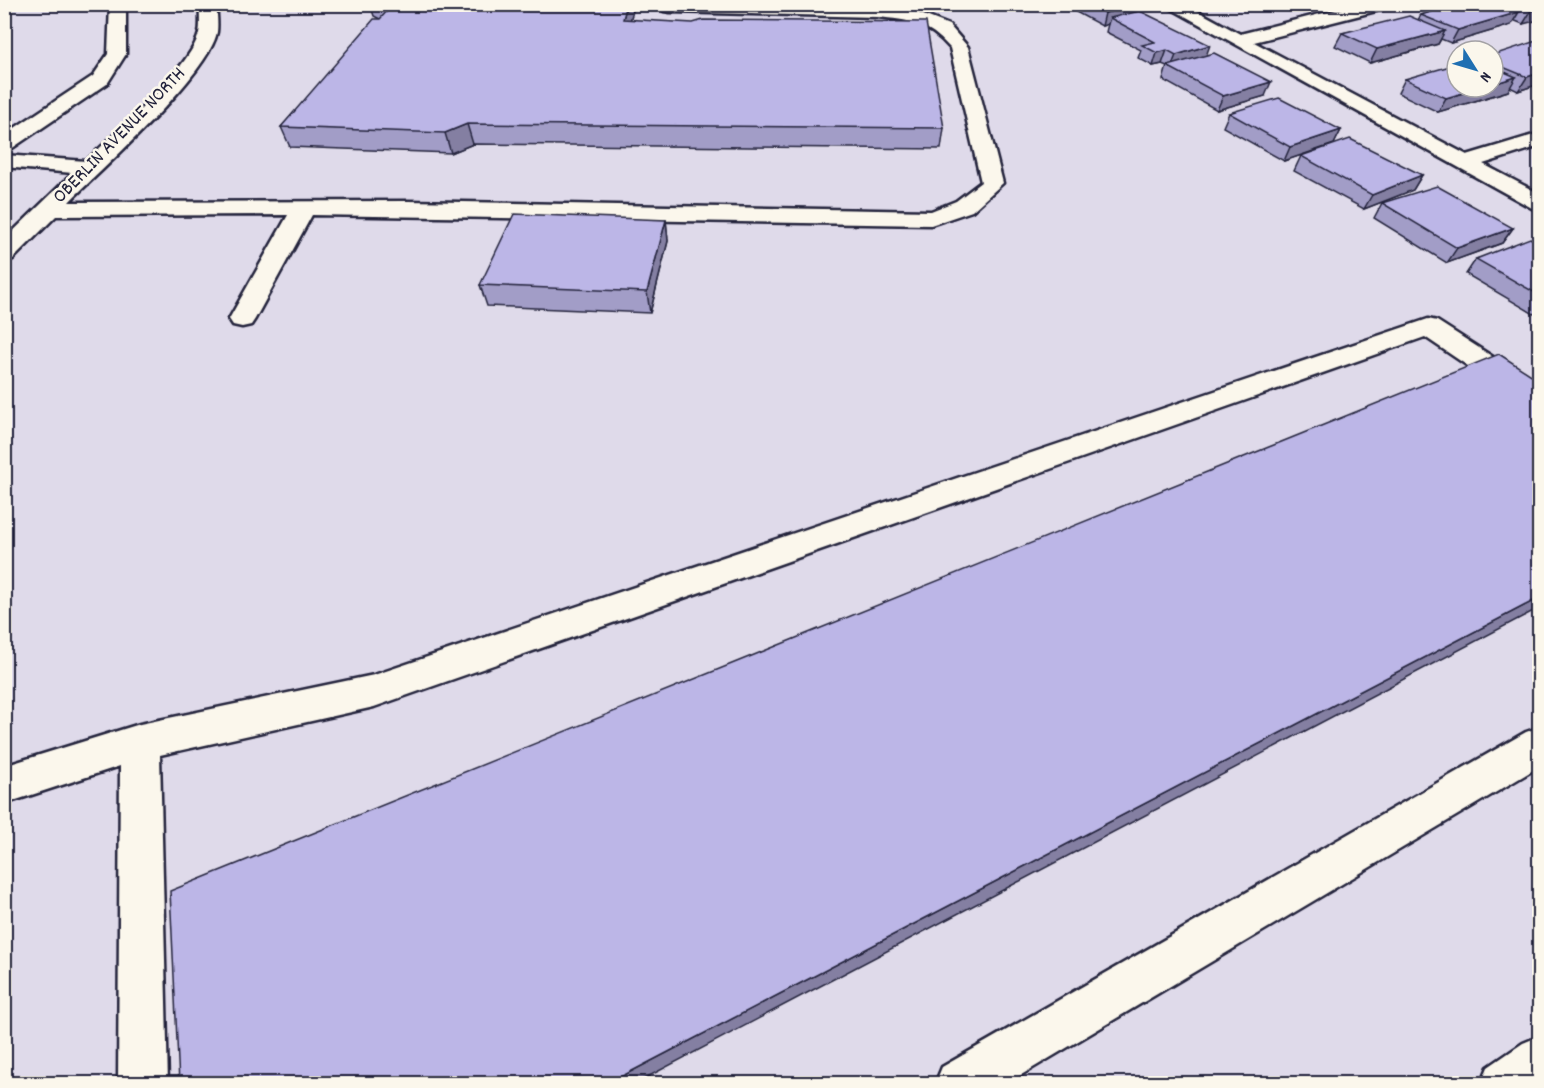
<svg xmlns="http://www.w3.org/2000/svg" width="1544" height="1088" viewBox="0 0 1544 1088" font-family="Dekko,sans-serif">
	<rect width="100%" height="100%" fill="#eeeaeb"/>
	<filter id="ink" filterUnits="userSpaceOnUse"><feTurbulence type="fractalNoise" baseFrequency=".0167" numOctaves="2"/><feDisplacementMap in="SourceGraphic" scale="12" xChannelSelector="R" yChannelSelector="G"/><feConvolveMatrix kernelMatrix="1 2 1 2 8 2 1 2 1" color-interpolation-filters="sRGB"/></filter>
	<g filter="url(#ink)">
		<path fill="#dfdaea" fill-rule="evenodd" d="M 5,5 L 1539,5 L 1539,1083 L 5,1084 ZM 1457,51 L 1493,51 L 1493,87 L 1457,87 Z"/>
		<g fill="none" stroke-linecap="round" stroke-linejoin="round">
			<g stroke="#22223b" stroke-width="5">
				<path id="minor" d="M 110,4 L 126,4 L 126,54 L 107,84 L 11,149 L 4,151 L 4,135 L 93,76 L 108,54 Z
					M 200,4 L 216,4 C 217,13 218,24 217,32 C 209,74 102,169 69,202 L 408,201 L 931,211 L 956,201 L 981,182 L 950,48 C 927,22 910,20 877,17 L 670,12 L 664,11 L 662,4 L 877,7 L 913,11 L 949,25 L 968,47 L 1003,183 L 972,211 L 931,225 L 312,215 L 255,319 L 251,325 L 242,327 L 233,325 L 229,319 L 288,215 L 56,216 L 13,259 L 4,261 L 4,240 L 73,173 L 4,167 L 4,155 L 86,161 C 114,134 191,68 199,33 C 201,24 199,13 200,4 Z
					M 1163,4 L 1185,4 L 1240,34 L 1360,4 L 1390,4 L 1388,8 L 1254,42 L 1467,155 L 1540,133 L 1540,146 L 1483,164 L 1540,194 L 1540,210 L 1532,208 Z
					M 1428,319 L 1437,321 L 1540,387 L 1540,411 L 1530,408 L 1425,337 L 374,707 L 160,755 L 168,1084 L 118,1084 L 120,766 L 4,804 L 4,766 L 140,724 L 374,675 Z
					M 1540,727 L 1540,766 L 1006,1084 L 935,1084 L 942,1067 L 1526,732 Z
					M 1540,1036 L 1540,1084 L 1481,1084 L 1488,1067 L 1523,1043 Z"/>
			</g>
			<use href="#minor" fill="#fbf7ec" fill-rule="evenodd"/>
		</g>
		<path fill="#a29dc7" stroke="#22223b" stroke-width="1.5" d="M 370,4 L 635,4 L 630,20 L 944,128 L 941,149 L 473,144 L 451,153 L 290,147 L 281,127 L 380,19 L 374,16 Z
			M 1061,4 L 1135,4 L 1136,5 L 1134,12 L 1206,55 L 1265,96 L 1217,110 L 1163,80 L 1167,66 L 1162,64 L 1153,66 L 1138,58 L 1141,50 L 1106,32 L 1108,24 L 1102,26 Z
			M 1457,4 L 1539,4 L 1523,24 L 1513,20 L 1511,25 L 1451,43 L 1441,39 L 1438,44 L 1370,63 L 1335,46 L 1342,33 L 1418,20 L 1421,15 Z
			M 1493,55 L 1539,84 L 1518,91 L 1510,87 L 1508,91 L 1438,112 L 1398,93 L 1405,79 L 1493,87 Z
			M 1229,113 L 1341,130 L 1334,144 L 1284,161 L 1223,127 Z
			M 1301,156 L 1422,175 L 1413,190 L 1364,209 L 1294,171 Z
			M 1382,203 L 1513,228 L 1502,243 L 1447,263 L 1374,218 Z
			M 666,220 L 668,241 L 650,313 L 487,306 L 480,285 Z
			M 1539,243 L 1539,317 L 1466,274 L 1476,259 Z"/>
		<path fill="#847fa2" stroke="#22223b" stroke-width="1.5" d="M 627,4 L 635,4 L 625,38 L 623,19 Z
			M 1136,5 L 1132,18 L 1110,18 L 1108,24 L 1102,26 L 1105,13 Z
			M 1539,9 L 1539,20 L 1523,24 L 1531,11 Z
			M 1519,12 L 1511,25 L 1451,43 L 1458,30 Z
			M 1445,31 L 1438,44 L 1370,63 L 1377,49 Z
			M 1210,45 L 1205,59 L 1171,68 L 1176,55 Z
			M 1167,50 L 1162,64 L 1153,66 L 1157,53 Z
			M 1539,73 L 1539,84 L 1518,91 L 1527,77 Z
			M 1516,77 L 1508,91 L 1438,112 L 1446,98 L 1483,87 L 1493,87 L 1493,84 Z
			M 1271,82 L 1265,96 L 1217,110 L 1223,96 Z
			M 467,124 L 473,144 L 451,153 L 445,133 Z
			M 1341,130 L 1334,144 L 1284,161 L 1290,147 Z
			M 1422,175 L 1413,190 L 1364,209 L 1372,195 Z
			M 666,220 L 668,241 L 650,313 L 647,292 Z
			M 1513,228 L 1502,243 L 1447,263 L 1457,248 Z
			M 1539,598 L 1539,608 L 636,1083 L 609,1083 Z"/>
		<path fill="#bcb6e7" stroke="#22223b" stroke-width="1.5" d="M 381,4 L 627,4 L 623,19 L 693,23 L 703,20 L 926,22 L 944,128 L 467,124 L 445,133 L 281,127 L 374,19 L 380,19 L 389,9 Z
			M 1089,4 L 1135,4 L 1136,5 L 1105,13 Z
			M 1457,4 L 1500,4 L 1519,12 L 1458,30 L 1421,15 Z
			M 1514,4 L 1539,4 L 1539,9 L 1531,11 Z
			M 1140,11 L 1210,45 L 1176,55 L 1167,50 L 1157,53 L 1142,45 L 1155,42 L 1110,18 Z
			M 1409,16 L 1445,31 L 1377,49 L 1342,33 Z
			M 1539,40 L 1539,73 L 1527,77 L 1493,63 L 1493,55 Z
			M 1214,53 L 1271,82 L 1223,96 L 1167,66 Z
			M 1457,64 L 1457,87 L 1483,87 L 1446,98 L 1405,79 Z
			M 1493,67 L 1516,77 L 1493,84 Z
			M 1279,98 L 1341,130 L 1290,147 L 1229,113 Z
			M 1350,139 L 1422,175 L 1372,195 L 1301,156 Z
			M 1437,186 L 1513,228 L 1457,248 L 1382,203 Z
			M 514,214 L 666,220 L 647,292 L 480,285 Z
			M 1530,238 L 1539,243 L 1539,295 L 1476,259 Z
			M 1499,354 L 1539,380 L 1539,598 L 609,1083 L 179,1083 L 170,891 Z"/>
	</g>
	<g text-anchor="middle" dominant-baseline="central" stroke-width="5" stroke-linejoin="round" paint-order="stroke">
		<g font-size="20" fill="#22223b" stroke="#fbf7ec">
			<text transform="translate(120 136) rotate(-46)">OBERLIN AVENUE NORTH</text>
		</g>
	</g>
	<rect width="1544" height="1088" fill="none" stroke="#fbf7ec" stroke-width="24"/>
	<rect x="12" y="12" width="1520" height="1064" fill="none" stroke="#22223b" stroke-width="2" filter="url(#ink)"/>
	<g transform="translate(1475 69) rotate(127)"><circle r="28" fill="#fbf7ec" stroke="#a4a2a5" stroke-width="1.5"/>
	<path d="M0-4.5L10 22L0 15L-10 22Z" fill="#1f6fb2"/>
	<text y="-9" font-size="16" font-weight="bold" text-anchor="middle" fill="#22223b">N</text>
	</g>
</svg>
